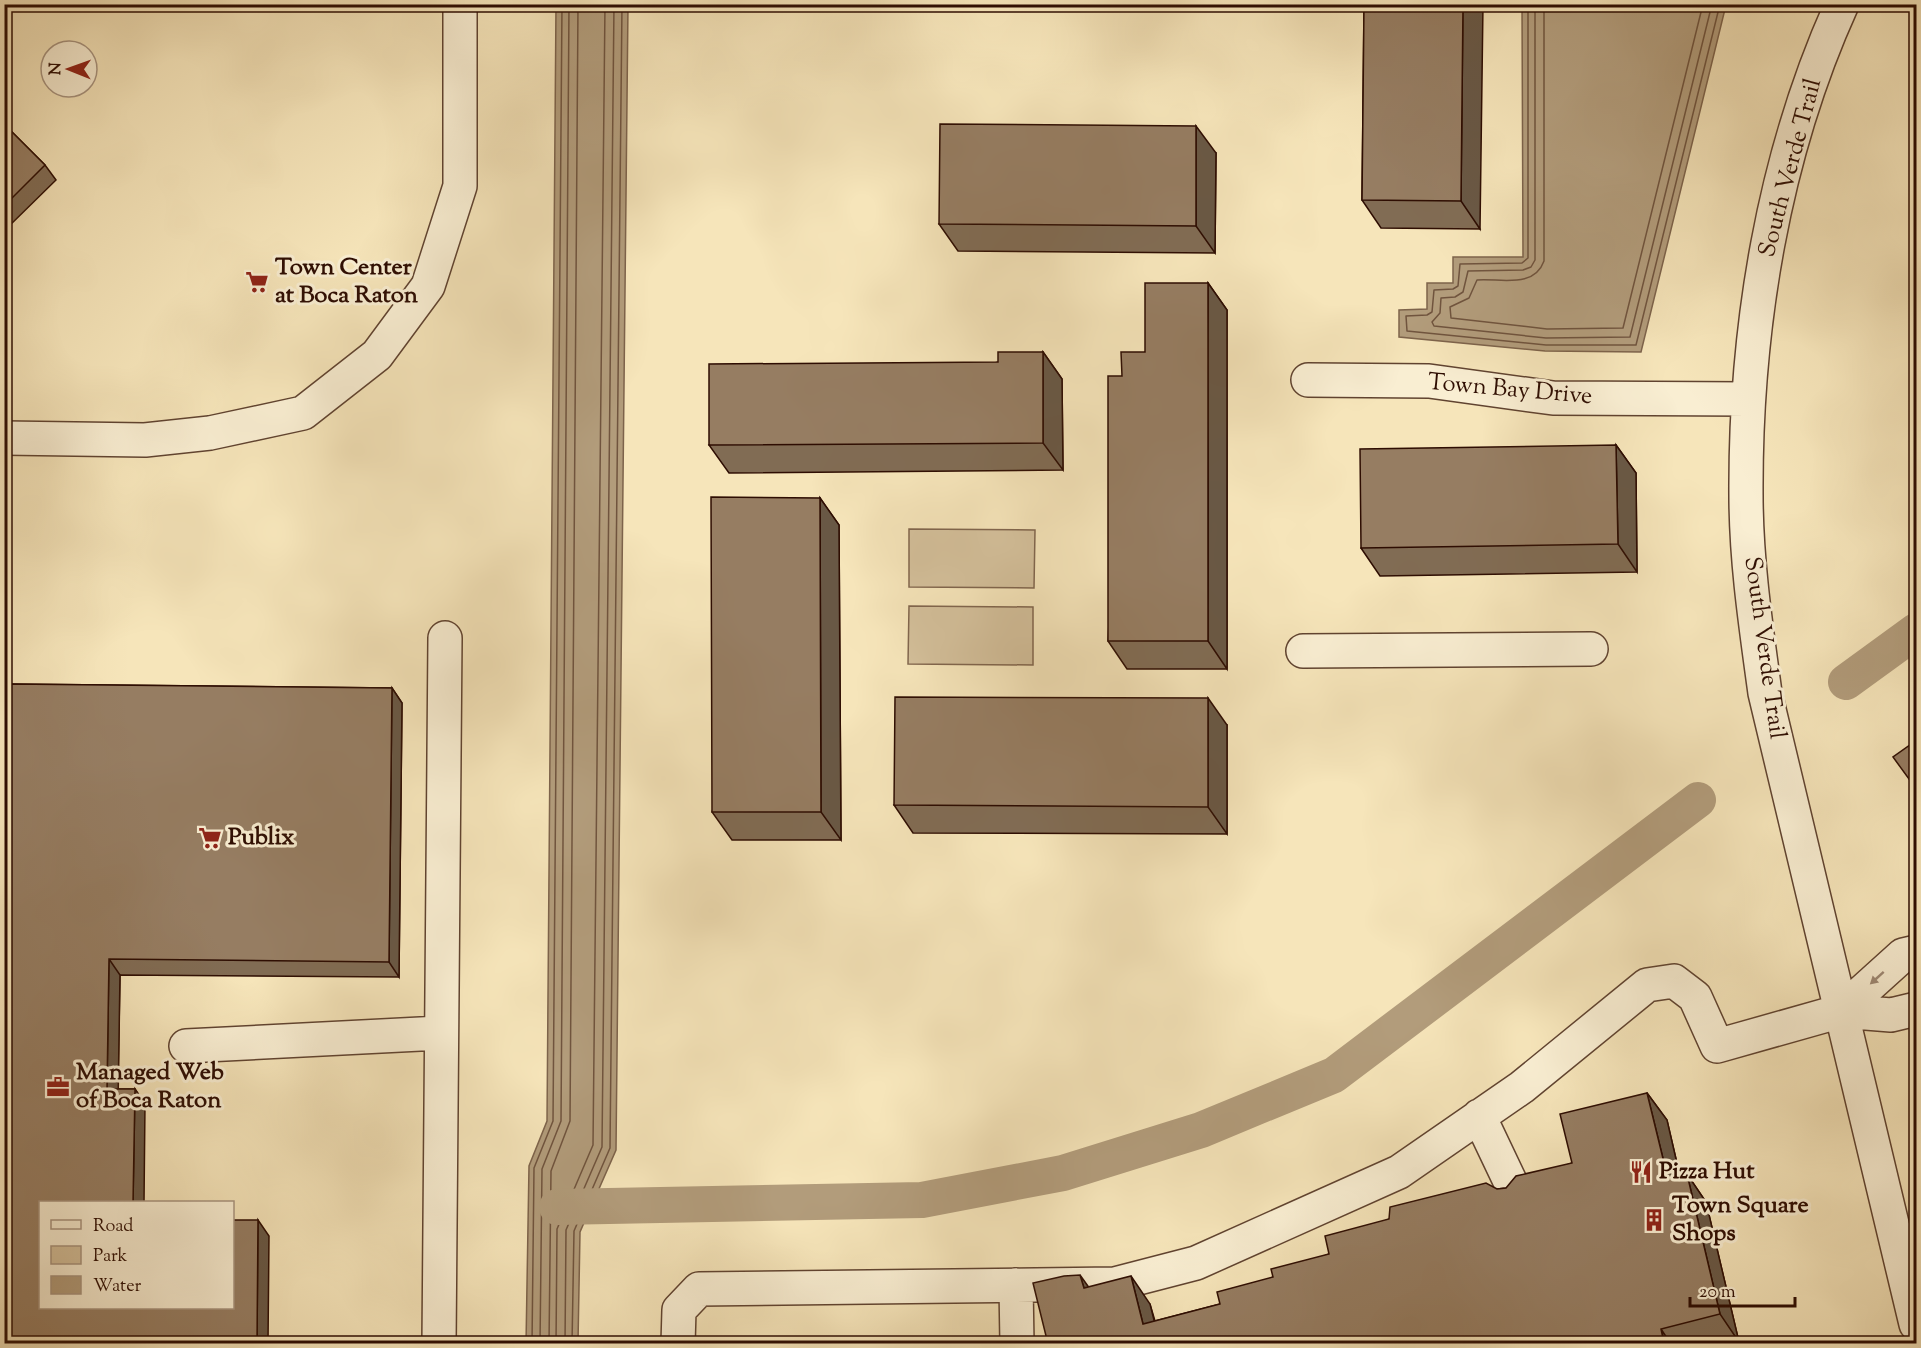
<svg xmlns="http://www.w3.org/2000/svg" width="1921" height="1348" viewBox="0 0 1921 1348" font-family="'Sorts Mill Goudy',serif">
	<rect width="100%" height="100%" fill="#f6e5ba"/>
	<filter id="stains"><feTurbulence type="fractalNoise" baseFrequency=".00333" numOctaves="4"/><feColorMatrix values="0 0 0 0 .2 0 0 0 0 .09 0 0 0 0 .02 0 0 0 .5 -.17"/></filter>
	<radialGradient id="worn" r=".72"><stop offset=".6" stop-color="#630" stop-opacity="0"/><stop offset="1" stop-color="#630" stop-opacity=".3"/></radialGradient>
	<path fill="#d4c09b" stroke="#81664e" stroke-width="1.5" d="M 909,529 L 1035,530 L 1034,588 L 909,587 Z
		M 909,606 L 1033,607 L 1033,665 L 908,664 Z"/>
	<path fill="#b29c7b" stroke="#7d634b" stroke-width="1.5" d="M 556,5 L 628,5 L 616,1150 L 580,1232 L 578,1343 L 526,1344 L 529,1166 L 547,1121 Z
		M 1522,5 L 1726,5 L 1641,352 L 1545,351 L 1399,337 L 1399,310 L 1427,309 L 1427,283 L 1453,283 L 1453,257 L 1523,257 Z"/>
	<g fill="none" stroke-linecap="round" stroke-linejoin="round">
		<path stroke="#70543e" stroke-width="1.5" d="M 1528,4 L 1528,258 L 1522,263 L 1460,264 L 1458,286 L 1453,289 L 1434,290 L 1432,312 L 1427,315 L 1406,316 L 1407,331 L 1546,345 L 1636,345 L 1720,4
			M 1535,4 L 1535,260 L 1531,267 L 1523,270 L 1468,271 L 1463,292 L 1455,297 L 1441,298 L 1440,313 L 1432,322 L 1434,326 L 1546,338 L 1630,337 L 1712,4
			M 1544,4 L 1544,261 C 1534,289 1500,278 1477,280 L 1469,298 L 1450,307 L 1451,318 L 1547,329 L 1623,328 L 1703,4
			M 532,1344 L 534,1168 L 553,1121 L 562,4
			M 540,1344 L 542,1169 L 561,1121 L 569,4
			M 549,1344 L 551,1171 L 570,1121 L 578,4
			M 556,1344 L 557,1229 L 593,1145 L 605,4
			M 565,1344 L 566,1230 L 602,1147 L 614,4
			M 572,1344 L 574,1231 L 610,1148 L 622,4"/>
		<path stroke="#b29c7b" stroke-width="36" d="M 1846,682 L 1916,631
			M 557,1207 L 922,1200 L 1063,1173 L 1201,1130 L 1334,1075 L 1698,800"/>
		<g stroke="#604330" stroke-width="36">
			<path id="minor" d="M 1842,4 C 1773,156 1745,329 1746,495 C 1746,561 1756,627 1765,693 L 1916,1324
				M 1308,380 L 1429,381 L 1553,398 L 1748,399
				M 4,438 L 145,440 L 210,433 L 303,413 L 377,355 L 428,286 L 460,186 L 460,4
				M 1303,651 L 1591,649
				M 1841,1011 L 1903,955 L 1916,952
				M 186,1046 L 440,1033
				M 1479,1116 L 1518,1198
				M 1016,1285 L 1017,1344
				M 439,1344 L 445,638
				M 678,1344 L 679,1310 L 699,1289 L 1115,1284 L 1196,1263 L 1399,1172 L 1522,1087 L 1647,985 L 1674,981 L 1695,997 L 1717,1046 L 1841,1011 L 1891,1015 L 1916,1009"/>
		</g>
		<use href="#minor" stroke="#f9eed2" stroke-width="33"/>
	</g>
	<path fill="#816c54" stroke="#2e0d02" stroke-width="1.5" d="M 1364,4 L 1480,229 L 1381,228 L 1362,200 Z
		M 4,124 L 45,165 L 56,180 L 4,231 Z
		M 1216,153 L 1215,253 L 958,251 L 939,224 Z
		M 1208,283 L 1227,310 L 1227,669 L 1127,669 L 1108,641 L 1122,376 L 1145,352 Z
		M 1043,352 L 1062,379 L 1063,470 L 729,473 L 709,445 L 998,362 Z
		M 1616,445 L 1636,473 L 1637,572 L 1380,576 L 1361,548 Z
		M 820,498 L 839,525 L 841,840 L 732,840 L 712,812 Z
		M 10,684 L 392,688 L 402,703 L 399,977 L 120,975 L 118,1089 L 135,1089 L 145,1104 L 40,1308 L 269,1236 L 4,1344 Z
		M 1227,725 L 1227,834 L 913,833 L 894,805 Z
		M 1647,1093 L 1667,1120 L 1680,1176 L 1687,1174 L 1706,1202 L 1739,1342 L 1733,1344 L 1048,1344 L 1089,1287 L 1150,1304 L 1155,1321 L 1220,1304 L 1273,1277 L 1329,1254 L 1389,1219 L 1497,1189 L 1506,1188 L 1572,1163 Z"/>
	<path fill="#695845" stroke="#2e0d02" stroke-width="1.5" d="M 1463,4 L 1483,4 L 1480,229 L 1461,201 Z
		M 1196,126 L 1216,153 L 1215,253 L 1196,226 Z
		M 1208,283 L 1227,310 L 1227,669 L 1208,641 Z
		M 1043,352 L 1062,379 L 1063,470 L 1043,443 Z
		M 1616,445 L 1636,473 L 1637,572 L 1618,544 Z
		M 820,498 L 839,525 L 841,840 L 821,812 Z
		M 392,688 L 402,703 L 399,977 L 389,962 Z
		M 1208,698 L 1227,725 L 1227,834 L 1208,807 Z
		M 109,959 L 120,975 L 118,1104 L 107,1089 Z
		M 135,1089 L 145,1104 L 144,1203 L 133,1203 Z
		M 1647,1093 L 1667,1120 L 1687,1207 L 1668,1179 Z
		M 1687,1174 L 1706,1202 L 1739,1342 L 1720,1314 Z
		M 258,1220 L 269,1236 L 268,1344 L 257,1344 Z
		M 1080,1275 L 1100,1303 L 1084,1288 Z
		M 1131,1276 L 1150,1304 L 1160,1344 L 1143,1324 Z
		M 1661,1329 L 1671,1344 L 1665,1344 Z"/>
	<path fill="#967d62" stroke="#2e0d02" stroke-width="1.5" d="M 1364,4 L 1463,4 L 1461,201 L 1362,200 Z
		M 4,124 L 45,165 L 4,206 Z
		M 940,124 L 1196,126 L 1196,226 L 939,224 Z
		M 1145,283 L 1208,283 L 1208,641 L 1108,641 L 1108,376 L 1122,376 L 1121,352 L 1145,352 Z
		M 998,352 L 1043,352 L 1043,443 L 709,445 L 709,364 L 998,362 Z
		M 1616,445 L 1618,544 L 1361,548 L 1360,449 Z
		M 711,497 L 820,498 L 821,812 L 712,812 Z
		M 10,684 L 392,688 L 389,962 L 109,959 L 107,1089 L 135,1089 L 133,1203 L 40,1203 L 40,1308 L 232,1308 L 232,1220 L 258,1220 L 257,1344 L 4,1344 L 4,1178 Z
		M 895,697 L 1208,698 L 1208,807 L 894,805 Z
		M 1917,740 L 1917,790 L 1893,757 Z
		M 1647,1093 L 1668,1179 L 1687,1174 L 1720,1314 L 1661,1329 L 1664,1343 L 1048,1344 L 1033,1283 L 1064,1276 L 1080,1275 L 1084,1288 L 1131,1276 L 1143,1324 L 1220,1304 L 1217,1292 L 1273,1277 L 1271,1269 L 1329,1254 L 1325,1236 L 1389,1219 L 1390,1207 L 1486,1183 L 1497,1189 L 1506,1188 L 1516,1176 L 1572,1163 L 1560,1114 Z"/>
	<defs><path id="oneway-solid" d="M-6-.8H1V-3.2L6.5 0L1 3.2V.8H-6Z" transform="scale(1.5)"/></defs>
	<use fill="#9e8974" href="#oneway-solid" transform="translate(1877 978) rotate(138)"/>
	<defs>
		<g id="supermarket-bare" transform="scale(1.8)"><path d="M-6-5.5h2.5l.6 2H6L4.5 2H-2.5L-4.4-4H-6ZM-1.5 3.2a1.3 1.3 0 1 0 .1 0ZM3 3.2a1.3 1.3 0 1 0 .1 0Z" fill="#8f2418" stroke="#f9eed2" stroke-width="2.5" paint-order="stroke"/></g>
		<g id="office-bare" transform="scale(1.8)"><path d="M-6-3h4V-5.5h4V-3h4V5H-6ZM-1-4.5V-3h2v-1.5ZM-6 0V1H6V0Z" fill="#8f2418" stroke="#f9eed2" stroke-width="2.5" paint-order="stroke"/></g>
		<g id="restaurant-bare" transform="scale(1.8)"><path d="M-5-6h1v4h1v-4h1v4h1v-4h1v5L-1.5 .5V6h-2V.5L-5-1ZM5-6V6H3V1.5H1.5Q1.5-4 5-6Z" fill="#8f2418" stroke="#f9eed2" stroke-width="2.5" paint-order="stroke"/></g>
		<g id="building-bare" transform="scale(1.8)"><path d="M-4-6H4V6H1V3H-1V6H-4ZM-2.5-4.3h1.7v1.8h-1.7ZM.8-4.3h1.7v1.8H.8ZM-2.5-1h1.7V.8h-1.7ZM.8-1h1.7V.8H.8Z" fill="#8f2418" stroke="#f9eed2" stroke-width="2.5" paint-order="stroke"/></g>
	</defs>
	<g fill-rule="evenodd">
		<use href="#supermarket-bare" x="257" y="282"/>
		<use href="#supermarket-bare" x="210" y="838"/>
		<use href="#office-bare" x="58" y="1087"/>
		<use href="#restaurant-bare" x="1641" y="1172"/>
		<use href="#building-bare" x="1654" y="1220"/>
	</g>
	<g text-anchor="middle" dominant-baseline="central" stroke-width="6" stroke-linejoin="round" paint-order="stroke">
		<g font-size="24" fill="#2e0d02" stroke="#f9eed2">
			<text transform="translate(1791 168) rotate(-75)">South Verde Trail</text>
			<text transform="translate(1510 390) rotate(5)">Town Bay Drive</text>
			<text transform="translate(1764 648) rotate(82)">South Verde Trail</text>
		</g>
		<g font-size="24" font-weight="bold" fill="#2e0d02" stroke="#f9eed2" text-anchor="start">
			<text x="275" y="268">Town Center<tspan x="275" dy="28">at Boca Raton</tspan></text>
			<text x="228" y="838">Publix</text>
			<text x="76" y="1073">Managed Web<tspan x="76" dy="28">of Boca Raton</tspan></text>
			<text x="1659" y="1172">Pizza Hut</text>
			<text x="1672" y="1206">Town Square<tspan x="1672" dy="28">Shops</tspan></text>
		</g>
	</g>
	<rect width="1921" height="1348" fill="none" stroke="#f6e5ba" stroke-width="24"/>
	<rect x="6" y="6" width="1909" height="1336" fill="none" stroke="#2e0d02" stroke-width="3"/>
	<rect x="12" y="12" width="1897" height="1324" fill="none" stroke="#2e0d02" stroke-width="1.5"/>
	<rect x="39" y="1201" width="195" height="108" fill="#f9eed2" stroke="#a8947f" stroke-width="1.5"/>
	<rect x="51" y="1220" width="30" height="9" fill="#f9eed2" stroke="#a8947f" stroke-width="1.5"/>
	<text x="93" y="1231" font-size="18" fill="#2e0d02">Road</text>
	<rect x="51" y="1246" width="30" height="18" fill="#d4c09b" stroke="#a8947f" stroke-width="1.5"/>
	<text x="93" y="1261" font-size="18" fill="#2e0d02">Park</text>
	<rect x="51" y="1276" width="30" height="18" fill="#b29c7b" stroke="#a8947f" stroke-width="1.5"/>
	<text x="93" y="1291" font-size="18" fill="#2e0d02">Water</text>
	<g transform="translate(69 69) rotate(271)"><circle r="28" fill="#f9eed2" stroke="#a8947f" stroke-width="1.5"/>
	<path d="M0-4.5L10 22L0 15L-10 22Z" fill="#8f2418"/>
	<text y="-9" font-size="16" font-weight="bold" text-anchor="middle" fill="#2e0d02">N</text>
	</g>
	<path d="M1690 1297v9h105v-9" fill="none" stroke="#2e0d02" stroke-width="3"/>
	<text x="1699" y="1297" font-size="18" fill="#2e0d02" stroke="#f9eed2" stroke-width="4.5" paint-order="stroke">20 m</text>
	<rect width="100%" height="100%" filter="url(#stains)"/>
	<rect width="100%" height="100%" fill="url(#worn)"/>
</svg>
